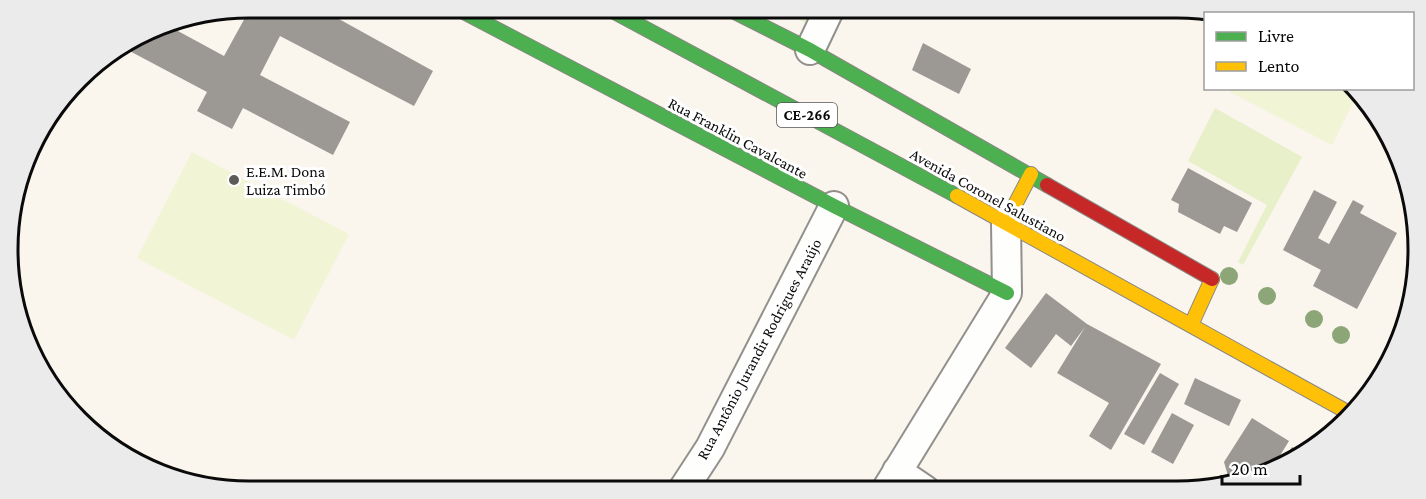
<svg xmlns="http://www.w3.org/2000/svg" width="1426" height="499" viewBox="0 0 1426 499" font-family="'Crimson Pro',serif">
	<rect width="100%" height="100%" fill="#faf5ed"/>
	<path fill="#e8f0ca" d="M 776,8 L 814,8 L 806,23 Z
		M 1215,108 L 1302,157 L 1243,265 L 1238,262 L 1267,205 L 1188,161 Z"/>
	<path fill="#f1f4d5" d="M 1232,88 L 1351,89 L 1357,95 L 1332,145 L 1230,92 Z
		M 192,152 L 349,234 L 294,340 L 137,258 Z"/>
	<path fill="#9c9894" d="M 250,8 L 319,8 L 433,71 L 414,106 L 280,36 L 260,75 L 350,122 L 333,155 L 243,108 L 232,129 L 197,111 L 207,92 L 122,47 L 157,26 L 165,24 L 224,56 L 246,16 L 236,10 Z
		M 923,43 L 971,69 L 959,94 L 912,70 Z
		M 1188,168 L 1252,203 L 1237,232 L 1224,226 L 1220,234 L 1178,212 L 1179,204 L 1171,200 Z
		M 1314,190 L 1337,202 L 1318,238 L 1329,244 L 1353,200 L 1364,206 L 1360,213 L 1397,233 L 1357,309 L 1313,286 L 1321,270 L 1283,250 Z
		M 1046,293 L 1087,324 L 1161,364 L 1111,450 L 1089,436 L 1109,403 L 1057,373 L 1085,327 L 1071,346 L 1056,334 L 1031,368 L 1005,348 Z
		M 1160,373 L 1179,384 L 1144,445 L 1124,434 Z
		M 1195,378 L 1241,400 L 1229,426 L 1184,404 Z
		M 1172,413 L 1194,425 L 1173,464 L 1151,452 Z
		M 1252,418 L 1289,441 L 1271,470 L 1230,483 L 1224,462 Z
		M 1310,443 L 1314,446 L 1283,467 L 1277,469 L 1292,447 L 1302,454 Z"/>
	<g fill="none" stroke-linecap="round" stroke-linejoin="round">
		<g stroke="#92908c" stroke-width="32">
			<path id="street" d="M 810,50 L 830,8
				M 897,471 L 925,490
				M 886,490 L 1007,293 L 1006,222
				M 682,491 L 710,448 L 834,206"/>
		</g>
		<g stroke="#898683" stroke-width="16">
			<path id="fast" d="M 456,8 L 834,206 L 1007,293
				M 607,8 L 957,196
				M 727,8 L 810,50 L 1047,185"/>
		</g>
		<g stroke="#898683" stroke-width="16">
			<path id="slow" d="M 957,196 L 1351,414
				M 1006,222 L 1031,174
				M 1191,325 L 1212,279"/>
		</g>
		<g stroke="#898683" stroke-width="16">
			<path id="jam" d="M 1047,185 L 1212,279"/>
		</g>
		<use href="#street" stroke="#fefefc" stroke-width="28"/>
		<use href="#fast" stroke="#4caf50" stroke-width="14"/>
		<use href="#slow" stroke="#ffc107" stroke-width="14"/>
		<use href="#jam" stroke="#c62828" stroke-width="14"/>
	</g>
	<g fill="#8da677">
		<circle cx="1229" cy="276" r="9"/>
		<circle cx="1267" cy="296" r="9"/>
		<circle cx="1314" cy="319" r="9"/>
		<circle cx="1341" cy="335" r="9"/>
	</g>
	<circle fill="#5e5c59" stroke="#fff" stroke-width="2" cx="234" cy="180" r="6"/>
	<g text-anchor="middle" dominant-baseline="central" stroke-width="6" stroke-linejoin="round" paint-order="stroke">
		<rect fill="#fff" stroke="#545454" stroke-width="1.5" x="777" y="103" width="60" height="24" rx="4.5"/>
		<g font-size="15" font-weight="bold" fill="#0a0a0a">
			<text x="807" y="115">CE-266</text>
		</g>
		<g font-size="16" fill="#0a0a0a" stroke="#fff">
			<text transform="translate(738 138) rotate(28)">Rua Franklin Cavalcante</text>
			<text transform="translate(988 195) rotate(29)">Avenida Coronel Salustiano</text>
			<text transform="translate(759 349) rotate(-62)">Rua Antônio Jurandir Rodrigues Araújo</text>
		</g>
		<g font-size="16" fill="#0a0a0a" stroke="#fff" text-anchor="start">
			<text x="246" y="171">E.E.M. Dona<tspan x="246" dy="18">Luiza Timbó</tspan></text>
		</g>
	</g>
	<path d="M0 0H1426V499H0ZM249 18H1177A231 231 0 0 1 1408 249V250A231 231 0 0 1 1177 481H249A231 231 0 0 1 18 250V249A231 231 0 0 1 249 18Z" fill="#ebebeb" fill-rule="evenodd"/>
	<path fill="none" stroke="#0a0a0a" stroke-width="3" d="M249 18H1177A231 231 0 0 1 1408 249V250A231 231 0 0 1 1177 481H249A231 231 0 0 1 18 250V249A231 231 0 0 1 249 18Z"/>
	<rect x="1204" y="12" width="210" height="78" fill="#ffffff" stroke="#9d9d9d" stroke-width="1.5"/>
	<rect x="1216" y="32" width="30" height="9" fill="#4caf50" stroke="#9d9d9d" stroke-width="1.5"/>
	<text x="1258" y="42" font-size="18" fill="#0a0a0a">Livre</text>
	<rect x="1216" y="62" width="30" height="9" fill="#ffc107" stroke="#9d9d9d" stroke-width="1.5"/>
	<text x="1258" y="72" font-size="18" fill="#0a0a0a">Lento</text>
	<path d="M1222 475v9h78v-9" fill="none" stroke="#0a0a0a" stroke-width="3"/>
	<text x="1231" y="475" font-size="18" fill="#0a0a0a" stroke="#ffffff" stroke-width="4.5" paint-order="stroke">20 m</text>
</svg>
